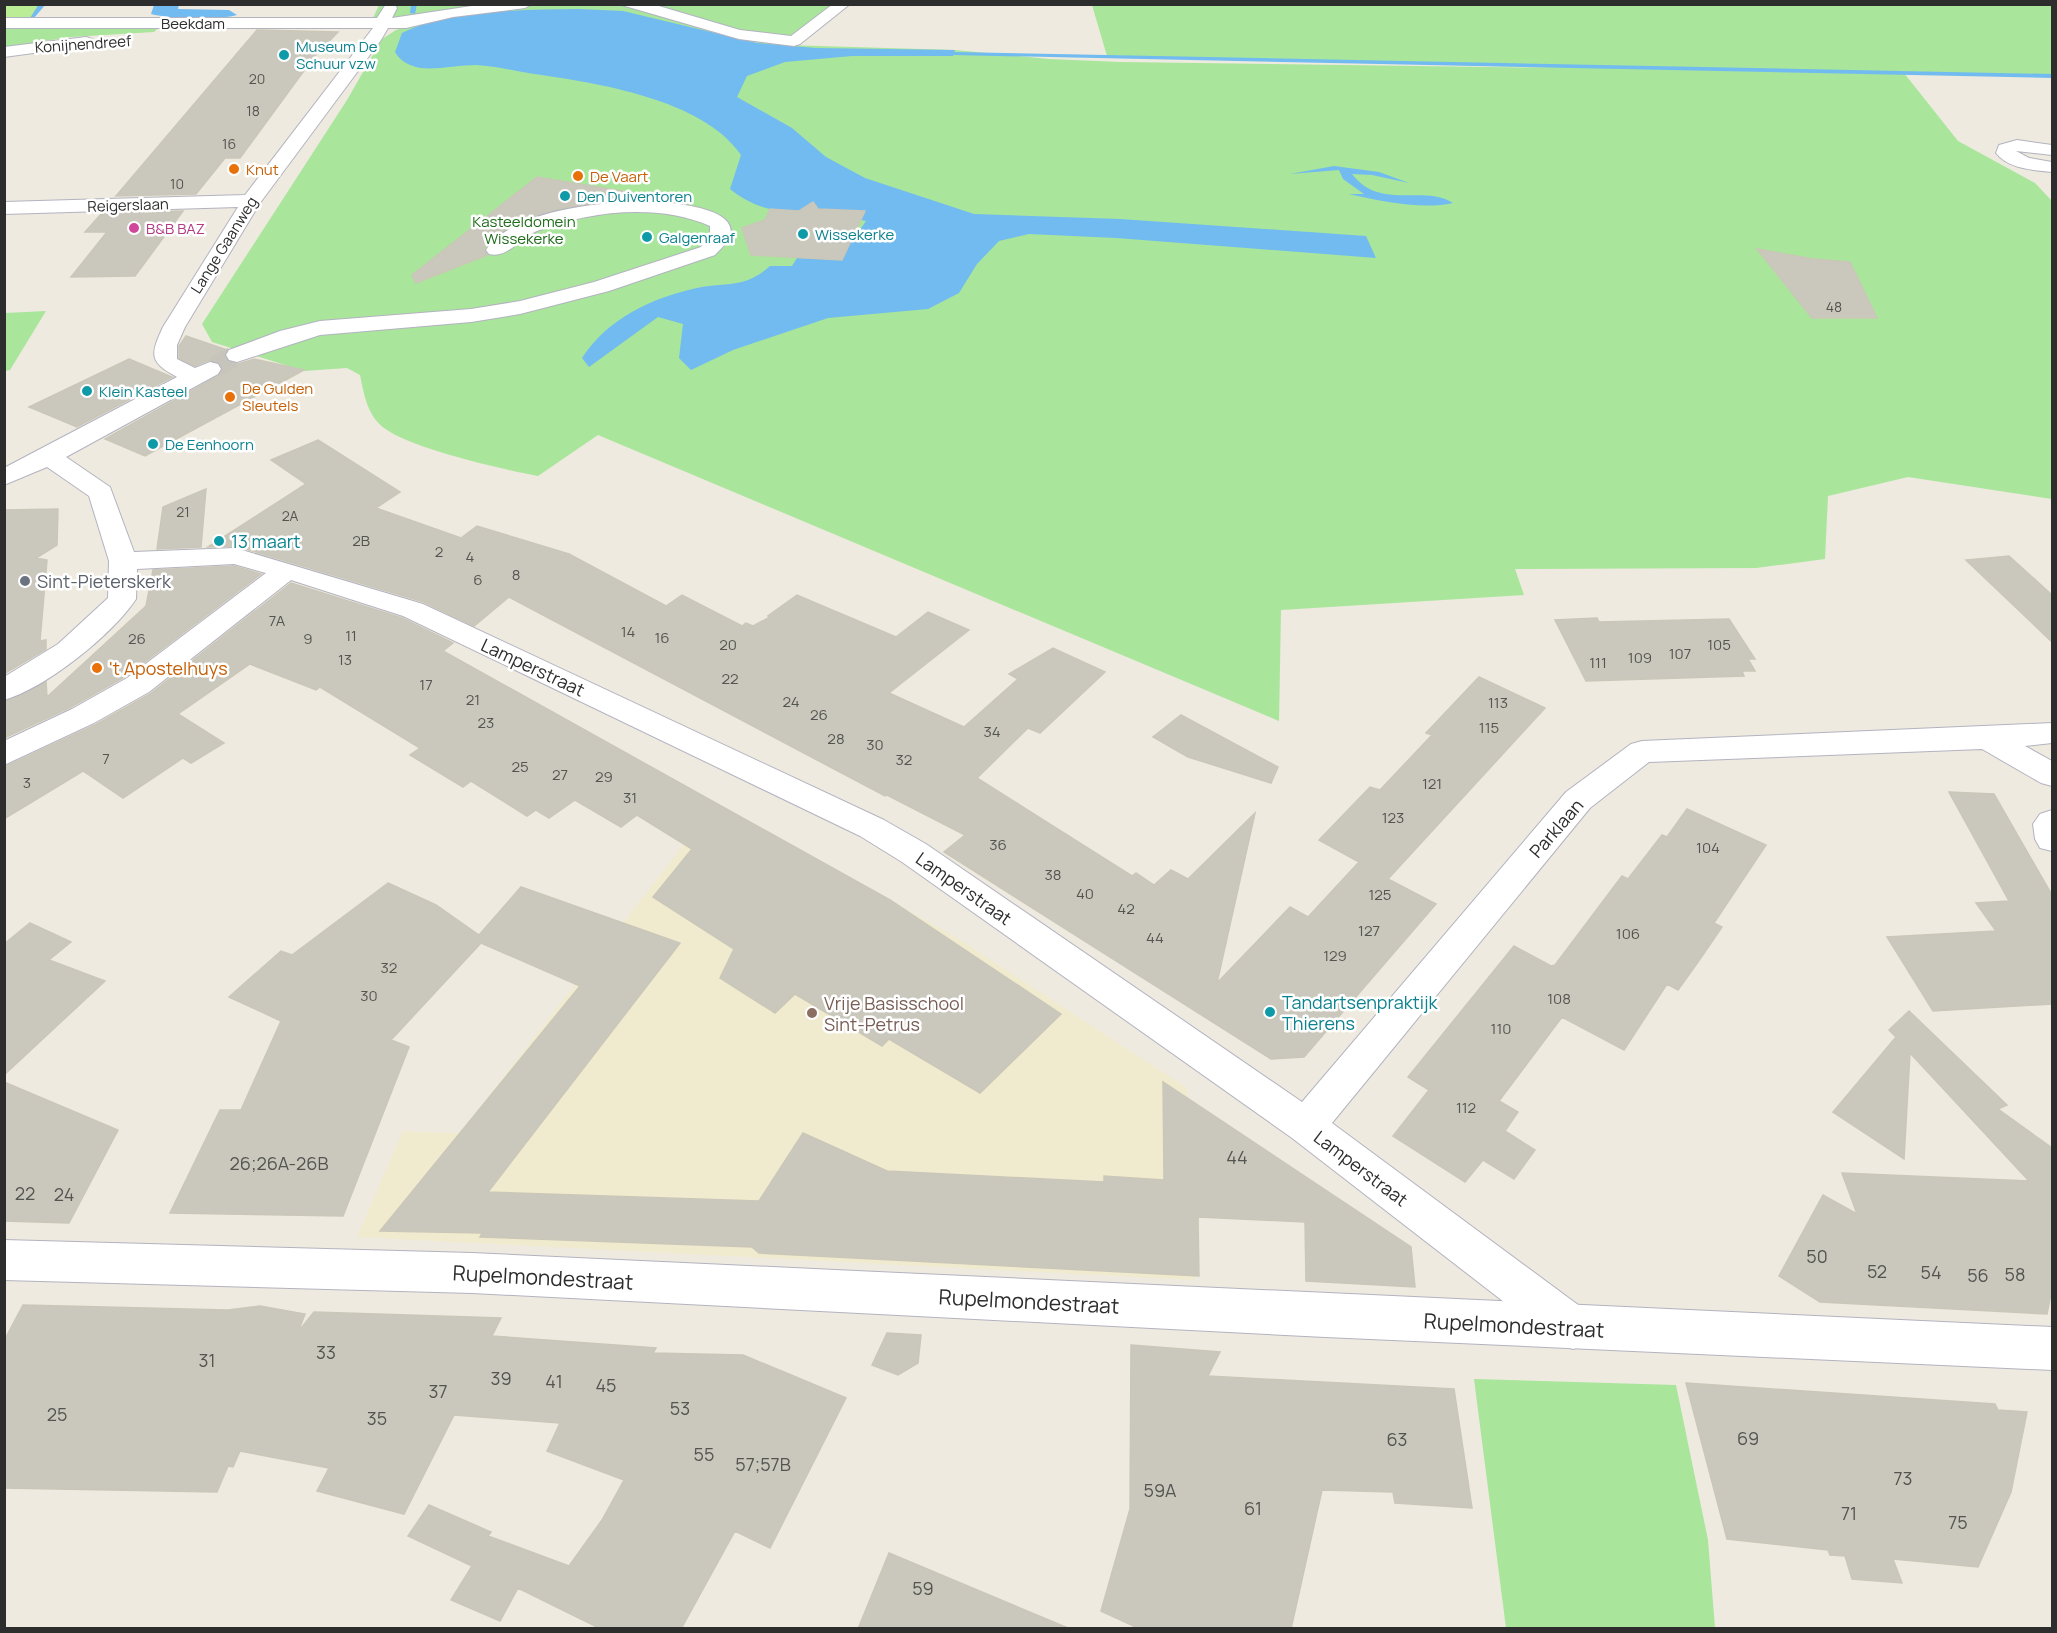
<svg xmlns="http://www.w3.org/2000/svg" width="2057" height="1633" viewBox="0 0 2057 1633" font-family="Manrope,sans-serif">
	<rect width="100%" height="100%" fill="#eeeadf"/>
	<path fill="#f0eacf" d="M 716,803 L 722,812 L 810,855 L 957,938 L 1187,1088 L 1194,1280 L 357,1237 L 403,1131 L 460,1133 Z"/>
	<path fill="#a9e59b" d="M 379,5 L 832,5 L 785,45 L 955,50 L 1049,59 L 1120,62 L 1564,68 L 1107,56 L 1092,5 L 2052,5 L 2052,76 L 1904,73 L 1958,141 L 2035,183 L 2052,201 L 2052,499 L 1908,477 L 1828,496 L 1825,559 L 1756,568 L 1515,569 L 1524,595 L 1281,610 L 1279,721 L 598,435 L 538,476 C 502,469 412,449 384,428 C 367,415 364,394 360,375 L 347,368 L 304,371 L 212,342 L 202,324 L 347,100 L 382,39 L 396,30 L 420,23 L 373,18 Z
		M 159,27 L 154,32 L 71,37 L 5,47 L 4,28 Z
		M 46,311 L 10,370 L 5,371 L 5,313 Z
		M 1474,1379 L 1676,1385 L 1708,1540 L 1715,1628 L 1506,1628 Z"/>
	<path fill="#bbed97" d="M 5,5 L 44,5 L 29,21 L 5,28 Z"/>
	<path fill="#71bbf1" d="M 179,4 L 178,9 L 229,10 L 237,15 C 221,20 169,19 151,14 L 154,5 Z
		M 579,9 L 623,11 L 757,43 L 816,48 L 955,50 L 953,56 L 852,56 L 785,62 L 747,76 L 737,97 L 792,128 L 826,157 L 865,178 L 974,214 L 1120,219 L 1366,236 L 1376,258 L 1116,238 L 1029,234 L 999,241 L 977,264 L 959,293 L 928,309 L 828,318 L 733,350 L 691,370 L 679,358 L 683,324 L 658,317 L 589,367 L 582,358 C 608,318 652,298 697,288 C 727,282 745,289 770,266 L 792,266 L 797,258 L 842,260 L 852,239 L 864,238 L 865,235 L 859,231 L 866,221 L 861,220 L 865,212 L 819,211 L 817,208 C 809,208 805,209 798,211 C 775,215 747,203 730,189 L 741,155 C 703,99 597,83 534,74 C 515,71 495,66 476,65 C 459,65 436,70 421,68 C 410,66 401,62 395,52 L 402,33 C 452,9 523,10 579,9 Z
		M 1334,166 L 1379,172 L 1409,183 L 1372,175 L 1352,174 C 1380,211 1424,184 1453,203 C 1422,210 1380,201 1349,194 L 1364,194 L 1343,179 L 1339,170 L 1290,174 Z"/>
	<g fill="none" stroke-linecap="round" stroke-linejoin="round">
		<path fill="#71bbf1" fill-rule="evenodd" d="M 39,4 L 46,4 L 34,18 L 30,18 Z
			M 411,4 L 417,4 L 415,14 L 410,13 Z
			M 954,52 L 2052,74 L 2052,78 L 952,55 Z"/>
	</g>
	<path fill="#cac8bd" stroke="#cac7b8" stroke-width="1.5" d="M 257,30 L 338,32 L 314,57 L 240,158 L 225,158 L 196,194 L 116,196 Z
		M 537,177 L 640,194 L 626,200 L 562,208 L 517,223 L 498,234 L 484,248 L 487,255 L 416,283 L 412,275 Z
		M 813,202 L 818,209 L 865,211 L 842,260 L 751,255 L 742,228 L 765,220 L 770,209 L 799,211 Z
		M 183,211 L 135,276 L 71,277 L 107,232 L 85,232 L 102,213 Z
		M 1757,249 L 1813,259 L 1850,262 L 1877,318 L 1812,318 Z
		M 186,336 L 227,350 L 224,356 L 228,362 L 238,364 L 254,359 L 304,370 L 145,456 L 105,439 L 220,375 L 223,368 L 219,362 L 209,360 L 195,366 L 179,358 L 179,346 Z
		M 129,359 L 172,377 L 77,427 L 29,407 Z
		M 318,440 L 400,492 L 376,508 L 461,538 L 477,526 L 569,554 L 666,606 L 682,595 L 742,626 L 746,623 L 753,626 L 770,617 L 768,616 L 797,595 L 896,637 L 928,612 L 969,630 L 889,693 L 964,727 L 1018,679 L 1009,674 L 1053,648 L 1105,672 L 1040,733 L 1028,728 L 977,778 L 1132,876 L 1136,873 L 1154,885 L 1171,870 L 1188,879 L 1255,813 L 1217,983 L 1290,907 L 1308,917 L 1359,862 L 1319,840 L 1370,787 L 1380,790 L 1432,735 L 1426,733 L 1479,677 L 1545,708 L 1388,879 L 1436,904 L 1304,1057 L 1271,1059 L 944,852 L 965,835 L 887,795 L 885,796 L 509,597 L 474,626 L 424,602 L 236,546 L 208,547 L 306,484 L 271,460 Z
		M 206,489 L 201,547 L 157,549 L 163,507 Z
		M 58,509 L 57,545 L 36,558 L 47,560 L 40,641 L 46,640 L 46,649 L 4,674 L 4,510 Z
		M 2009,556 L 2052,595 L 2052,642 L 1966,560 Z
		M 234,566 L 261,574 L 126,676 L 71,707 L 4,738 L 4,702 L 46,682 L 47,697 L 146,606 L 153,570 Z
		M 291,583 L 402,618 L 453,643 L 443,651 L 890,900 L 1061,1014 L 980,1093 L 889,1039 L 882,1046 L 795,994 L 775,1013 L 720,978 L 734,949 L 653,897 L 692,849 L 637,815 L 621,827 L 575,800 L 549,818 L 536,810 L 527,816 L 471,781 L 463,787 L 410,755 L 420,748 L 320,687 L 316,690 L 250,664 L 178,714 L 224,743 L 191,763 L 183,758 L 123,798 L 83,771 L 4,819 L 4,767 L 95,725 L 150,694 Z
		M 1597,618 L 1599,622 L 1729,619 L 1755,659 L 1748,659 L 1755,671 L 1742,671 L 1744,676 L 1586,681 L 1555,620 Z
		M 1181,715 L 1278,767 L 1271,783 L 1188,757 L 1153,737 Z
		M 1949,792 L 1994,794 L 2052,895 L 2052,1004 L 1933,1011 L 1887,937 L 1996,931 L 1976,903 L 2009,901 Z
		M 1687,809 L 1766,845 L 1714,923 L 1722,927 L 1698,962 L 1678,990 L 1667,984 L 1624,1050 L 1562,1017 L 1499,1101 L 1518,1112 L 1505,1131 L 1535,1150 L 1514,1179 L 1483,1160 L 1465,1182 L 1393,1136 L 1429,1090 L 1408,1077 L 1514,946 L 1551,966 L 1555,965 L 1622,876 L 1628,879 L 1662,835 L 1667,837 Z
		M 388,883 L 436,905 L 479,935 L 521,887 L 680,943 L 488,1192 L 759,1201 L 803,1133 L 887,1171 L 1104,1182 L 1104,1176 L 1164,1180 L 1163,1082 L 1411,1247 L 1415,1287 L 1306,1281 L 1305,1222 L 1198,1217 L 1199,1276 L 759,1253 L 752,1247 L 480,1237 L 482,1233 L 380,1231 L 580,986 L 481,943 L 391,1040 L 409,1047 L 343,1216 L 170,1213 L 220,1110 L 241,1110 L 281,1021 L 229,997 L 281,951 L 292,955 Z
		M 30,923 L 71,942 L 49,960 L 105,981 L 4,1075 L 4,944 Z
		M 1909,1011 L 2007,1105 L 1998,1109 L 2052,1148 L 2052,1289 L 2047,1314 L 1820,1302 L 1779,1276 L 1823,1195 L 1857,1214 L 1842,1173 L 2029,1181 L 1910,1053 L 1904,1159 L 1833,1112 L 1896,1037 L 1889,1030 Z
		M 4,1082 L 118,1130 L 69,1223 L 4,1221 Z
		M 23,1305 L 228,1310 L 260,1306 L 305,1314 L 298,1332 L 314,1312 L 501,1318 L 492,1336 L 656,1348 L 653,1353 L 743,1355 L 846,1398 L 770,1548 L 735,1531 L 681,1629 L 601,1629 L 518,1588 L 500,1621 L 451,1600 L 472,1566 L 408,1536 L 429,1505 L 491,1532 L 488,1536 L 569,1566 L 602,1520 L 624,1480 L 547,1451 L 560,1423 L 454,1415 L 404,1514 L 317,1491 L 329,1468 L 240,1451 L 233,1467 L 228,1466 L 217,1492 L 4,1488 L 4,1341 Z
		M 887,1333 L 921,1335 L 918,1363 L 898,1375 L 872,1365 Z
		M 1131,1345 L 1220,1352 L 1208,1376 L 1454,1389 L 1472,1508 L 1395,1503 L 1393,1492 L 1322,1490 L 1291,1629 L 1140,1629 L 1101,1611 L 1130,1509 Z
		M 1686,1383 L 1995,1404 L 1998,1410 L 2027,1412 L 2011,1492 L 1978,1567 L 1893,1559 L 1902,1583 L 1852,1579 L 1845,1556 L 1830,1555 L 1828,1550 L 1727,1539 Z
		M 889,1553 L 1068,1628 L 1068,1629 L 858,1629 Z"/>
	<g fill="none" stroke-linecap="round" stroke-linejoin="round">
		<path stroke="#c7c4bb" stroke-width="21" stroke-dasharray="21 10" stroke-linecap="butt" d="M 214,367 L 237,355"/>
		<g stroke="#b3b3c0" stroke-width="2">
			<path id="minor" d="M 485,4 L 532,4 L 525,8 L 453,17 L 406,28 L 388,28 L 381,40 L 260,203 L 185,327 L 177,345 L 177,359 L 195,368 L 210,362 L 218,364 L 221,369 L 218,374 L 66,457 L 110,487 L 134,552 L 235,548 L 423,604 L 884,820 L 926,844 L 1302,1102 L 1566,792 L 1631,744 L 1642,741 L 2052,723 L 2052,743 L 2025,746 L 2052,761 L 2052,786 L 2041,783 L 1982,749 L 1649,762 L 1590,808 L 1332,1123 L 1589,1313 L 1595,1328 L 1589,1343 L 1573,1349 L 1557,1343 L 1292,1138 L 902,862 L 860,836 L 403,616 L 291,580 L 149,692 L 94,723 L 4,765 L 4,741 L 72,709 L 127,678 L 266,573 L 234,564 L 137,569 L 136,599 C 112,635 46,688 4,700 L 4,677 L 58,644 L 108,598 L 109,561 L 89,496 L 47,467 L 4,485 L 4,468 L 177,377 C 149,362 150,355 163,327 L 238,207 L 4,214 L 4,202 L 245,195 L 373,28 L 4,28 L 4,18 L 377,18 L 386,4 L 395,5 L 397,8 L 392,18 Z
				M 618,4 L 652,4 L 740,30 L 791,36 L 833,4 L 850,4 L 800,44 L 794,46 L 739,39 Z
				M 86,37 L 92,39 L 94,42 L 92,45 L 4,57 L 4,47 Z
				M 2017,140 L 2052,145 L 2052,155 L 2016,151 L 2029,158 L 2052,162 L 2052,172 C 2034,170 2008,169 1996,153 L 1999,145 Z
				M 652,201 C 670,203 739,207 730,236 C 728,243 719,250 715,255 L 609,291 L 520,314 L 471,322 L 320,335 L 237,362 L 229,360 L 226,355 L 229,350 L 280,331 L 320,321 L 471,309 L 520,301 L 594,282 L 701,247 L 710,235 L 710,226 C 658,203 589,211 537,231 C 520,238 507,259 489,254 L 486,250 C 515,208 605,202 652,201 Z
				M 2052,810 L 2052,851 L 2040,848 L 2035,839 L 2033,824 L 2040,814 Z"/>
		</g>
		<g stroke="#b3b3c0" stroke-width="2">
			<path id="secondary" d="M 4,1240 L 472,1253 L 2052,1327 L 2052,1370 L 1325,1337 L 472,1293 L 4,1280 Z"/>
		</g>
		<use href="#minor" fill="#fff" fill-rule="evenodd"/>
		<use href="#secondary" fill="#fff" fill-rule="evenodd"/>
	</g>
	<g fill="#0f9aa8" stroke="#fff" stroke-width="2">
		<circle cx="284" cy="55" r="6"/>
		<circle cx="565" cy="196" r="6"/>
		<circle cx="803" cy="234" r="6"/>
		<circle cx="647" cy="237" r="6"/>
		<circle cx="87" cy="391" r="6"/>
		<circle cx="153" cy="444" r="6"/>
		<circle cx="219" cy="541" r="6"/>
		<circle cx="1270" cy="1012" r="6"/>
	</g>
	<g fill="#e8710a" stroke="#fff" stroke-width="2">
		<circle cx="234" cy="169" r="6"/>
		<circle cx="578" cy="176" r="6"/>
		<circle cx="230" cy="397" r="6"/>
		<circle cx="97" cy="668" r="6"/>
	</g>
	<circle fill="#d1479c" stroke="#fff" stroke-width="2" cx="134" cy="228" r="6"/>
	<circle fill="#6b7280" stroke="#fff" stroke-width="2" cx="25" cy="581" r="6"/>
	<circle fill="#8d6e63" stroke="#fff" stroke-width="2" cx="812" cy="1013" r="6"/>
	<g text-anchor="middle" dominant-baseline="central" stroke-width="5" stroke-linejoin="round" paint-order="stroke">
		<g font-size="14" fill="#545451">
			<text x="257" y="78">20</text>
			<text x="253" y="110">18</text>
			<text x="229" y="143">16</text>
			<text x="177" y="183">10</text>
			<text x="1834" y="306">48</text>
			<text x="183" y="511">21</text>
			<text x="290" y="515">2A</text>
		</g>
		<g font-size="15" fill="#2d2d2d" stroke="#fff">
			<text x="193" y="23">Beekdam</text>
			<text transform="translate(83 44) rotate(-4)">Konijnendreef</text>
			<text transform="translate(128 205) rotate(-2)">Reigerslaan</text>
			<text transform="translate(224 245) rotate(-58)">Lange Gaanweg</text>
		</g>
		<g font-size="15" fill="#0d838f" stroke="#fff" text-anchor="start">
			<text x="296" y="46">Museum De<tspan x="296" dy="17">Schuur vzw</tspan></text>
			<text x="577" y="196">Den Duiventoren</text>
			<text x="815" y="234">Wissekerke</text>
			<text x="659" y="237">Galgenraaf</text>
			<text x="99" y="391">Klein Kasteel</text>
			<text x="165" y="444">De Eenhoorn</text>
		</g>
		<g font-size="15" fill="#c56008" stroke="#fff" text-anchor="start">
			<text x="246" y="169">Knut</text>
			<text x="590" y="176">De Vaart</text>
			<text x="242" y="388">De Gulden<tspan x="242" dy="17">Sleutels</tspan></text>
		</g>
		<g font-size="15" fill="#1e6d1a" stroke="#fff">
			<text x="524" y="221">Kasteeldomein<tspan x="524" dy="17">Wissekerke</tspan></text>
		</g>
		<g font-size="15" fill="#b23c85" stroke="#fff" text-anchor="start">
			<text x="146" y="228">B&amp;B BAZ</text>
		</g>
		<g font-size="15" fill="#545451">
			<text x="361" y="540">2B</text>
			<text x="439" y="551">2</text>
			<text x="470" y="556">4</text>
			<text x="516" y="574">8</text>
			<text x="478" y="579">6</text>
			<text x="277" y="620">7A</text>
			<text x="628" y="631">14</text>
			<text x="351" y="635">11</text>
			<text x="662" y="637">16</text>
			<text x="137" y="638">26</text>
			<text x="308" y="638">9</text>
			<text x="728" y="644">20</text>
			<text x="1719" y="644">105</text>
			<text x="1680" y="653">107</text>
			<text x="1640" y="657">109</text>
			<text x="345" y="659">13</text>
			<text x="1598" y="662">111</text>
			<text x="730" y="678">22</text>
			<text x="426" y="684">17</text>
			<text x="473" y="699">21</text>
			<text x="791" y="701">24</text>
			<text x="1498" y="702">113</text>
			<text x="819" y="714">26</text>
			<text x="486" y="722">23</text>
			<text x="1489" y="727">115</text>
			<text x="992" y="731">34</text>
			<text x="836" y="738">28</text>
			<text x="875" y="744">30</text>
			<text x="106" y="758">7</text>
			<text x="904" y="759">32</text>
			<text x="520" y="766">25</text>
			<text x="560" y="774">27</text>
			<text x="604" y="776">29</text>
			<text x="27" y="782">3</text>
			<text x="1432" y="783">121</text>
			<text x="630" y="797">31</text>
			<text x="1393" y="817">123</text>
			<text x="998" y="844">36</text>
			<text x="1708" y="847">104</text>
			<text x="1053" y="874">38</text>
			<text x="1085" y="893">40</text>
			<text x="1380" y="894">125</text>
			<text x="1126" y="908">42</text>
			<text x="1369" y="930">127</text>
			<text x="1628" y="933">106</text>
			<text x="1155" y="937">44</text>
			<text x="1335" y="955">129</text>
			<text x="389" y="967">32</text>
			<text x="369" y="995">30</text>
			<text x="1559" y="998">108</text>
			<text x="1501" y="1028">110</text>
			<text x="1466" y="1107">112</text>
		</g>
		<g font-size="18" fill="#0d838f" stroke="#fff" text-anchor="start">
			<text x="231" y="541">13 maart</text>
			<text x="1282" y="1002">Tandartsenpraktijk<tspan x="1282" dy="21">Thierens</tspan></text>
		</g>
		<g font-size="18" fill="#5b616d" stroke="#fff" text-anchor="start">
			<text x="37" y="581">Sint-Pieterskerk</text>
		</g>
		<g font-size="18" fill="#2d2d2d" stroke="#fff">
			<text transform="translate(533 667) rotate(25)">Lamperstraat</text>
			<text transform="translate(1556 828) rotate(-49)">Parklaan</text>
			<text transform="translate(964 888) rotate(35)">Lamperstraat</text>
			<text transform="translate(1361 1168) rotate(37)">Lamperstraat</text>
		</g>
		<g font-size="18" fill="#c56008" stroke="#fff" text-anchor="start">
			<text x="109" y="668">'t Apostelhuys</text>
		</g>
		<g font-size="18" fill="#785e54" stroke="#fff" text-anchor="start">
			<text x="824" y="1003">Vrije Basisschool<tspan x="824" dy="21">Sint-Petrus</tspan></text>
		</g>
		<g font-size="18" fill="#545451">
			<text x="1237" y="1157">44</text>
			<text x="279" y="1163">26;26A-26B</text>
			<text x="25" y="1193">22</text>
			<text x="64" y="1194">24</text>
			<text x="1817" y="1256">50</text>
			<text x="1877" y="1271">52</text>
			<text x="1931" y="1272">54</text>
			<text x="2015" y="1274">58</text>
			<text x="1978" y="1275">56</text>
			<text x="326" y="1352">33</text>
			<text x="207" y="1360">31</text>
			<text x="501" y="1378">39</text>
			<text x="554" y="1381">41</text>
			<text x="606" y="1385">45</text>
			<text x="438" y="1391">37</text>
			<text x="680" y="1408">53</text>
			<text x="57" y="1414">25</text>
			<text x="377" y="1418">35</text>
			<text x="1748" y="1438">69</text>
			<text x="1397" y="1439">63</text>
			<text x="704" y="1454">55</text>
			<text x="763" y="1464">57;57B</text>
			<text x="1903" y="1478">73</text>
			<text x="1160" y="1490">59A</text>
			<text x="1253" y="1508">61</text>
			<text x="1849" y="1513">71</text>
			<text x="1958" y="1522">75</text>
			<text x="923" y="1588">59</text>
		</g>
		<g font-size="21" fill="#2d2d2d" stroke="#fff">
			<text transform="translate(543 1277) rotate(3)">Rupelmondestraat</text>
			<text transform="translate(1029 1301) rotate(3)">Rupelmondestraat</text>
			<text transform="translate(1514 1325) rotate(3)">Rupelmondestraat</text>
		</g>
	</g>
	<rect width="2057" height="1633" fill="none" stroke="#2d2d2d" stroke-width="12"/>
</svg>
